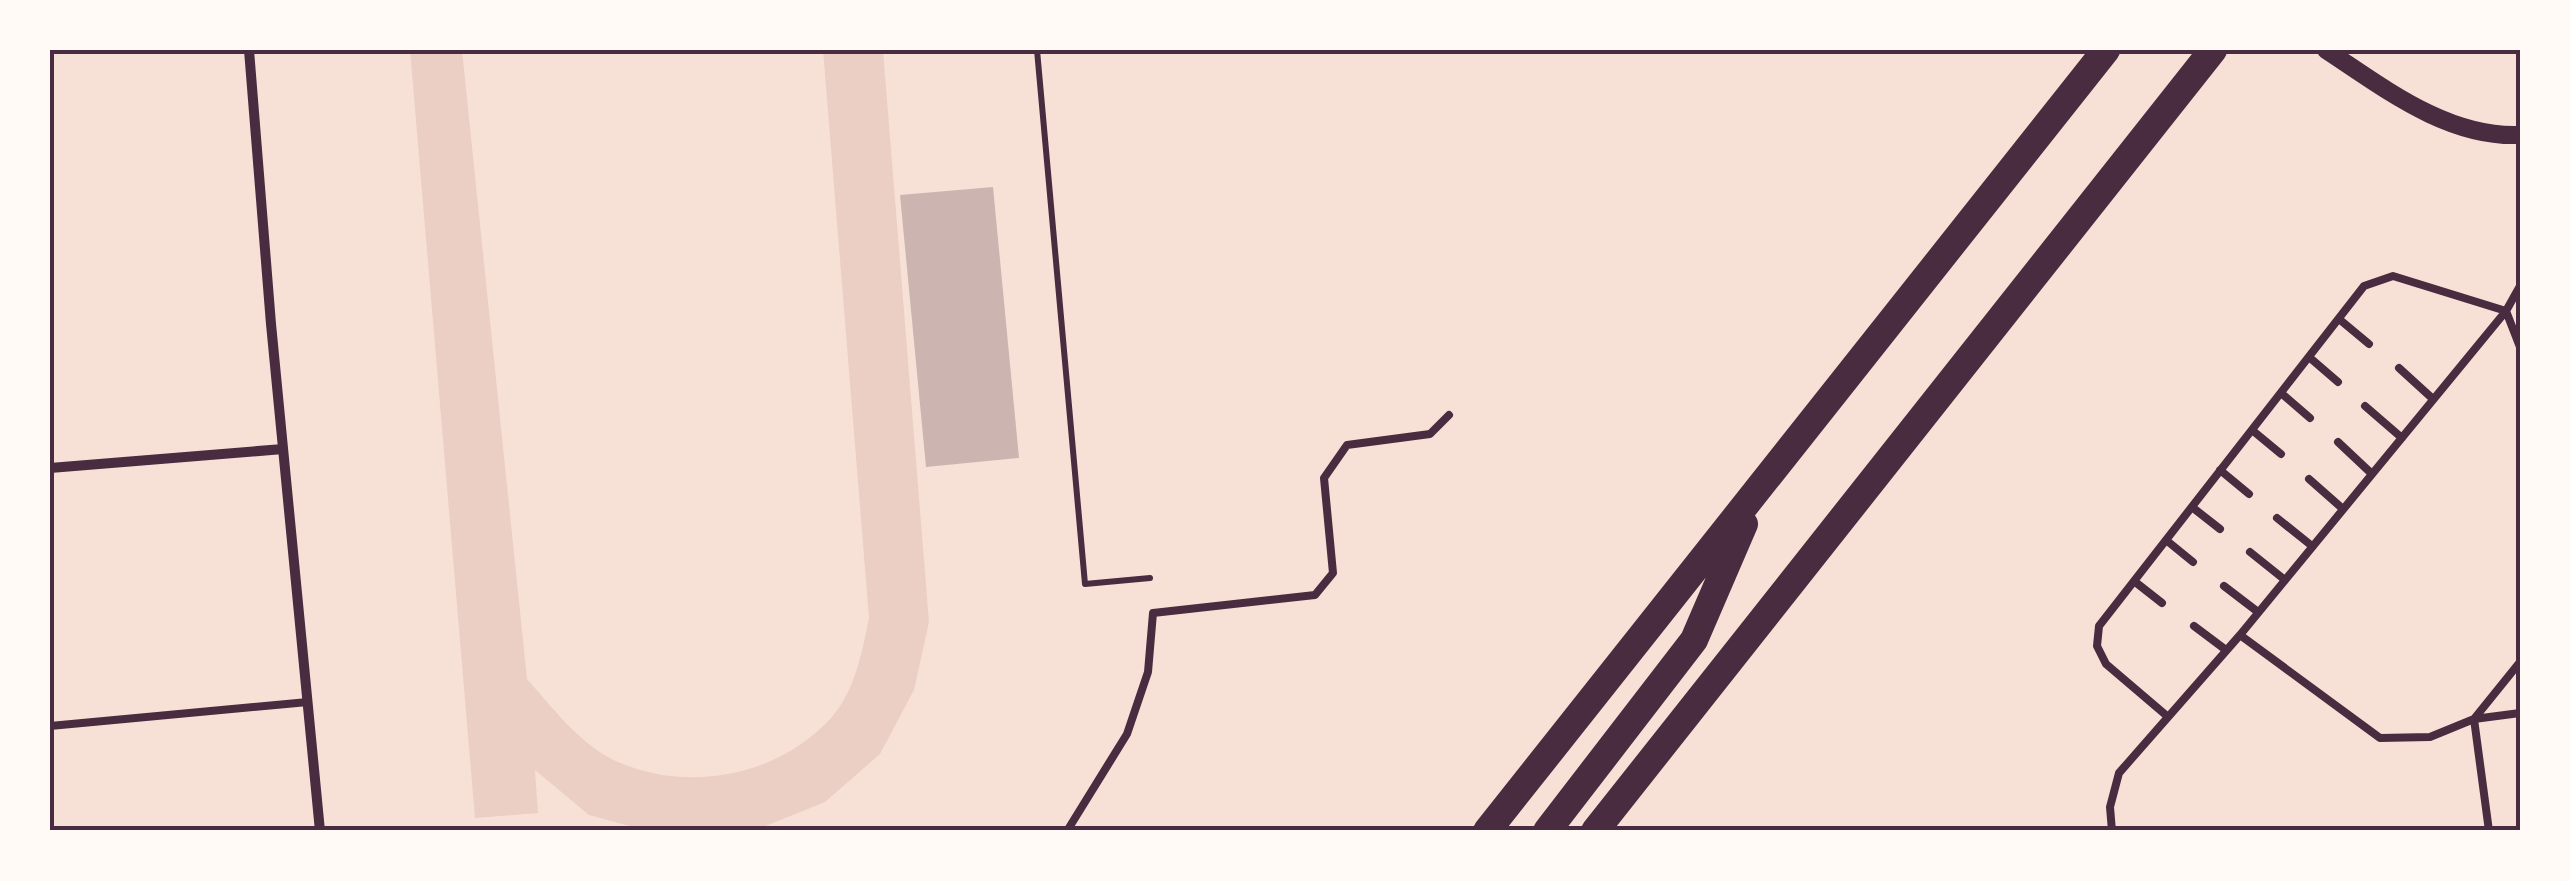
<svg xmlns="http://www.w3.org/2000/svg" width="2570" height="881" viewBox="0 0 2570 881" font-family="'Space Grotesk',sans-serif">
	<rect width="100%" height="100%" fill="#f7e1d7"/>
	<path fill="#ebcfc5" d="M 410,50 L 462,50 L 527,679 C 553,708 581,746 618,762 C 690,793 778,776 831,718 C 855,691 862,652 869,618 L 823,50 L 883,50 L 929,622 L 914,690 L 880,754 L 825,802 L 753,831 L 648,831 L 589,815 L 535,770 L 538,813 L 475,818 Z"/>
	<path fill="#ccb4b1" d="M 993,187 L 1019,458 L 926,467 L 900,195 Z"/>
	<g fill="none" stroke-linecap="round" stroke-linejoin="round">
		<path stroke="#4a2c40" stroke-width="6" d="M 1037,50 L 1085,584 L 1150,578"/>
		<path stroke="#4a2c40" stroke-width="8" d="M 2339,319 L 2369,344
			M 2309,357 L 2338,382
			M 2399,368 L 2433,399
			M 2281,393 L 2310,418
			M 2365,406 L 2402,438
			M 2252,430 L 2281,454
			M 2338,442 L 2372,474
			M 2220,470 L 2249,494
			M 2309,479 L 2343,509
			M 2192,507 L 2220,529
			M 2277,518 L 2312,546
			M 2166,540 L 2193,562
			M 2250,552 L 2285,580
			M 2134,581 L 2162,603
			M 2224,586 L 2258,612
			M 2194,626 L 2226,650
			M 2240,635 L 2506,311 L 2520,347
			M 2167,716 L 2106,664 L 2097,646 L 2099,626 L 2364,286 L 2393,276 L 2506,311 L 2520,286
			M 2474,719 L 2520,662
			M 2474,719 L 2520,713
			M 50,726 L 308,702
			M 1067,831 L 1127,734 L 1148,672 L 1153,613 L 1315,595 L 1333,573 L 1324,478 L 1347,445 L 1430,434 L 1449,415
			M 2112,831 L 2110,807 L 2119,773 L 2240,635 L 2380,738 L 2430,737 L 2474,719 L 2489,831"/>
		<path stroke="#4a2c40" stroke-width="10" d="M 249,50 L 271,324 L 320,831
			M 50,468 L 283,449"/>
		<path stroke="#4a2c40" stroke-width="18" d="M 2326,50 C 2384,88 2447,138 2520,135"/>
		<path stroke="#4a2c40" stroke-width="28" d="M 1487,831 L 2106,50
			M 1547,831 L 1694,640 L 1744,524
			M 1595,831 L 2213,50"/>
	</g>
	<rect width="2570" height="881" fill="none" stroke="#fffaf5" stroke-width="105"/>
	<rect x="52" y="52" width="2466" height="776" fill="none" stroke="#4a2c40" stroke-width="4"/>
</svg>
